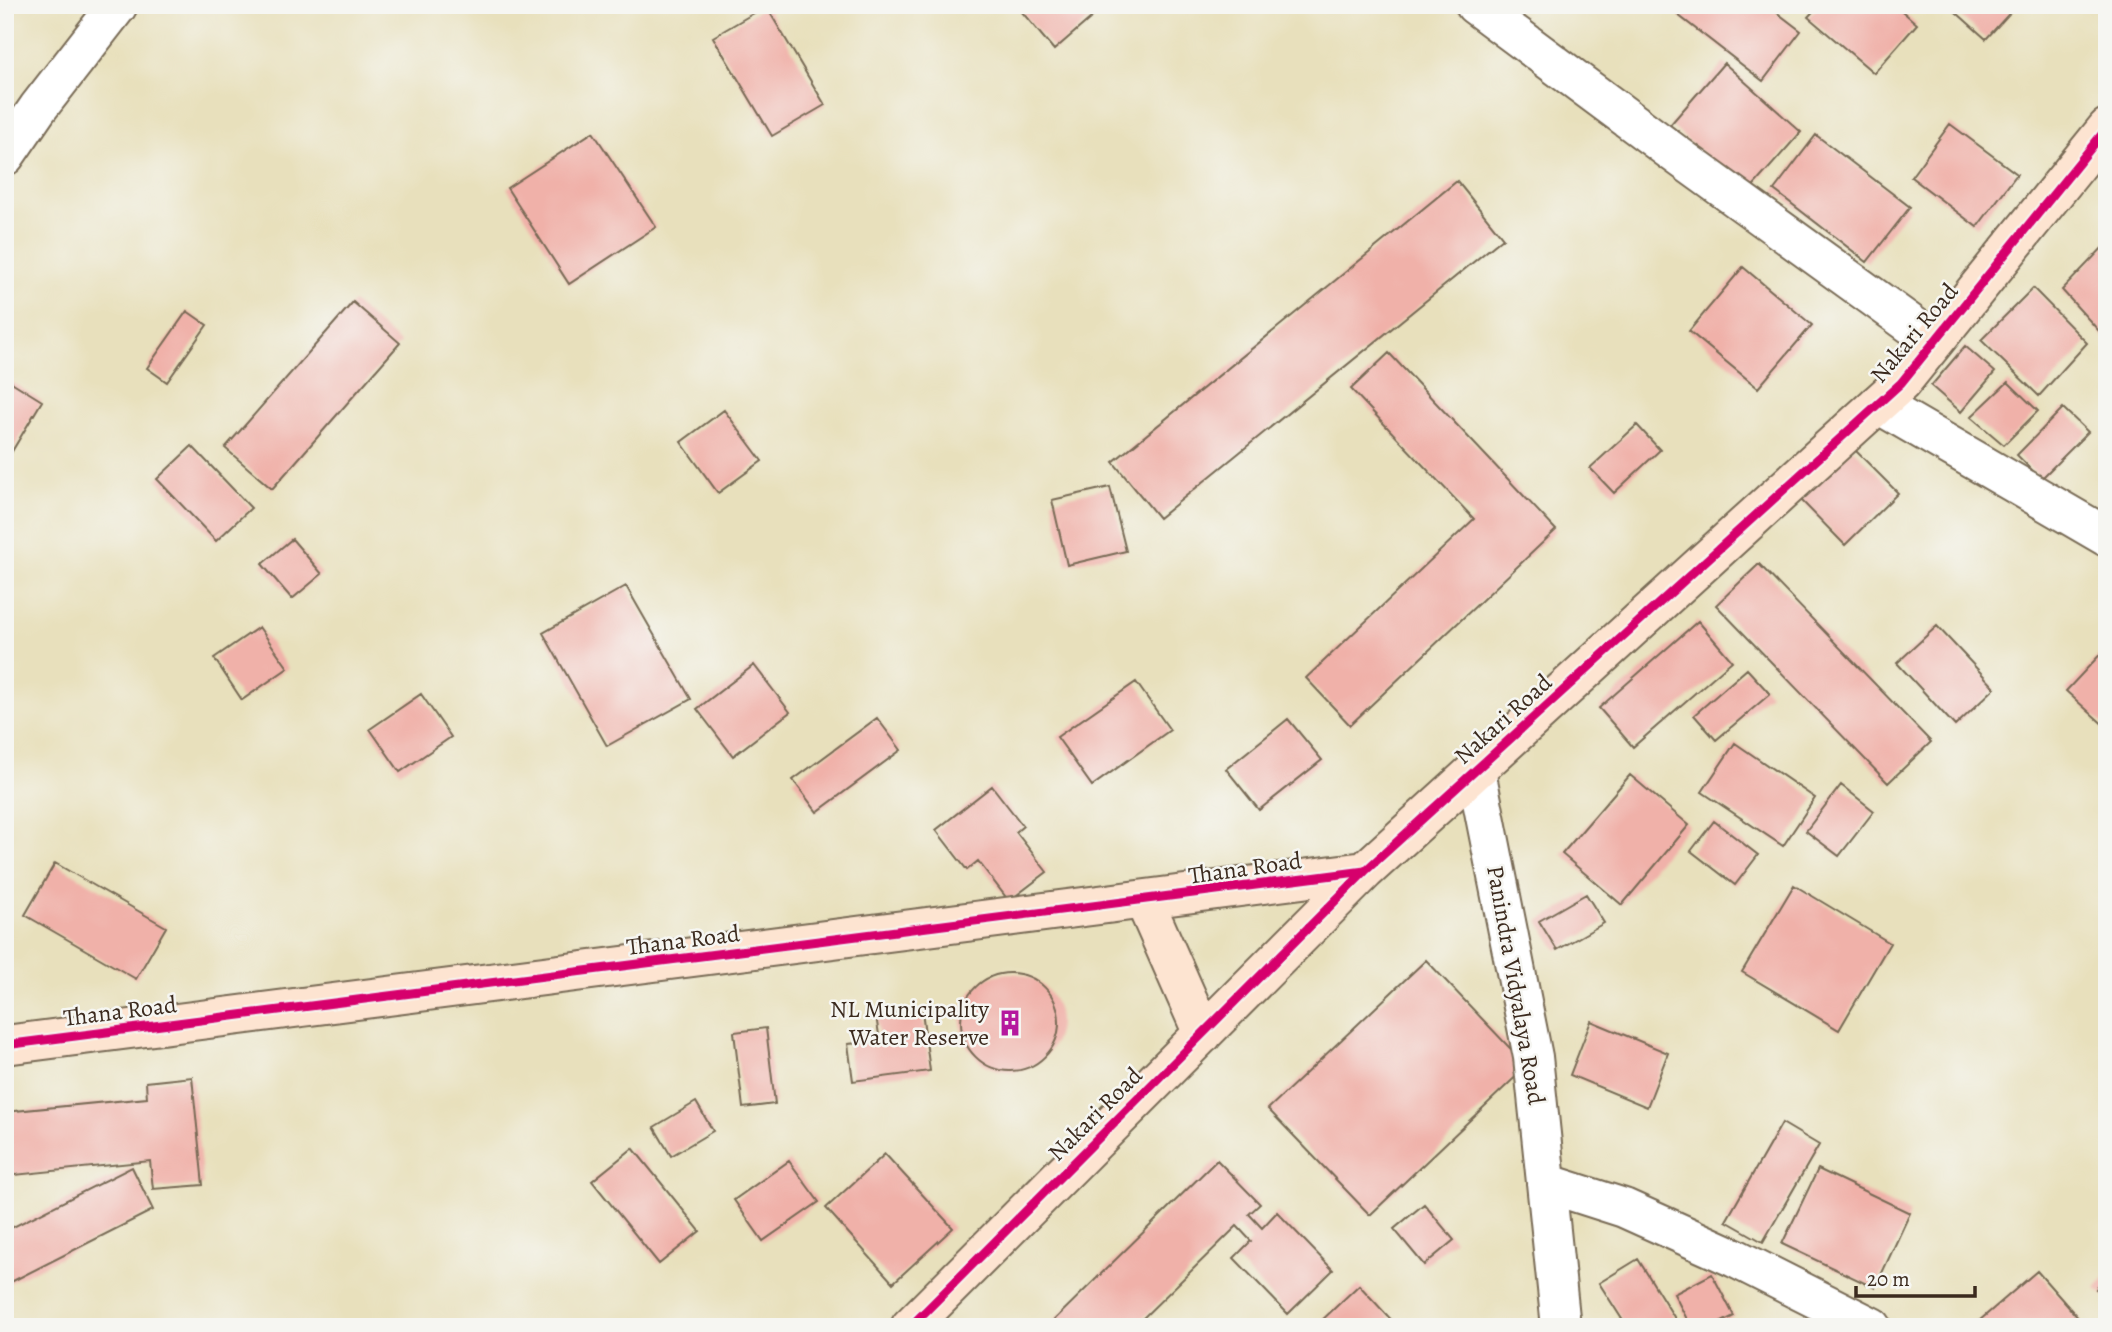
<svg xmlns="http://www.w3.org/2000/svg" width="2112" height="1332" viewBox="0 0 2112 1332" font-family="Alegreya,serif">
	<rect width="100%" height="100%" fill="#f6f6f2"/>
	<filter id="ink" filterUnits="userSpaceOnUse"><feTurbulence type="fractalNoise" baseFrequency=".0143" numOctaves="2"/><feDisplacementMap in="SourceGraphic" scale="14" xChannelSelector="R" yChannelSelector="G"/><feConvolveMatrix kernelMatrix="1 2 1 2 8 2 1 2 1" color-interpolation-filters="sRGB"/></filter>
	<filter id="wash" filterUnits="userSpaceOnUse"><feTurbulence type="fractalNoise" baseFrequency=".00686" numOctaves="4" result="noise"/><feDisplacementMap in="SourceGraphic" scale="28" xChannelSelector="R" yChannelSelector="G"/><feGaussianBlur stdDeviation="1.57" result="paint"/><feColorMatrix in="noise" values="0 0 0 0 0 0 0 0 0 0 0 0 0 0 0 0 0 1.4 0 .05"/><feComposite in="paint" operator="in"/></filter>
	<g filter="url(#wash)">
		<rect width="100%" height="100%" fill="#e8e0bc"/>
		<g id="blocks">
			<path fill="#f0b1a9" d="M 1016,5 L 1106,5 L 1054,50 Z
				M 1686,5 L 1767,5 L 1801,31 L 1763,81 L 1678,15 Z
				M 1819,5 L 1895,5 L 1917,24 L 1874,73 L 1808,17 Z
				M 1948,5 L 2017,5 L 1986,39 Z
				M 2094,5 L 2107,5 L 2107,7 L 2102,13 Z
				M 766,6 L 825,105 L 772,136 L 713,37 Z
				M 1724,63 L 1801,132 L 1747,193 L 1670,125 Z
				M 1950,124 L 2017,174 L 1977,227 L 1911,177 Z
				M 593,132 L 656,227 L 569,284 L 507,188 Z
				M 1816,135 L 1910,207 L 1867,262 L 1774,190 Z
				M 1457,181 L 1503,238 L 1159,518 L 1113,462 Z
				M 2107,243 L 2107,340 L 2062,290 Z
				M 1743,267 L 1812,325 L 1758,388 L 1689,331 Z
				M 2033,288 L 2087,343 L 2039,396 L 1981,340 Z
				M 353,302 L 400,343 L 272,489 L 225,448 Z
				M 187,311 L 207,325 L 167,382 L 147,368 Z
				M 1965,346 L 1995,372 L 1961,412 L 1931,386 Z
				M 1389,353 L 1556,530 L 1350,725 L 1306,678 L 1474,519 L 1351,389 Z
				M 5,378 L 42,401 L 5,463 Z
				M 2008,382 L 2038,411 L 2004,445 L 1971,417 Z
				M 2063,408 L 2088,432 L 2041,479 L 2017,455 Z
				M 724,410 L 762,461 L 718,493 L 681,442 Z
				M 1637,425 L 1660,450 L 1614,493 L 1590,468 Z
				M 192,446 L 251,508 L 216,541 L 157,479 Z
				M 1853,448 L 1898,493 L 1845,545 L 1801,500 Z
				M 1110,487 L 1126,551 L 1067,565 L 1052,500 Z
				M 292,539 L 322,574 L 292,599 L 262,564 Z
				M 1759,564 L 1931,742 L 1888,783 L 1716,605 Z
				M 626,586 L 691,699 L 607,746 L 543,633 Z
				M 1698,621 L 1732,661 L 1633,747 L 1599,708 Z
				M 1937,626 L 1995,688 L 1955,726 L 1897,663 Z
				M 259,627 L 288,668 L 242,700 L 214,658 Z
				M 2107,647 L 2107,728 L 2066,691 Z
				M 754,665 L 790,712 L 733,756 L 697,709 Z
				M 1747,669 L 1770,694 L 1716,740 L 1694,715 Z
				M 1136,682 L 1170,730 L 1092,786 L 1057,737 Z
				M 421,694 L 451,737 L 400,772 L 370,729 Z
				M 877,718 L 901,750 L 817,812 L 793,780 Z
				M 1288,719 L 1322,760 L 1259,810 L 1226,769 Z
				M 1735,743 L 1815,798 L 1783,846 L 1702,792 Z
				M 1630,775 L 1689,825 L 1622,905 L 1562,854 Z
				M 1841,785 L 1874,811 L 1839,856 L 1806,831 Z
				M 992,786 L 1023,826 L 1016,832 L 1047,872 L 1009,901 L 978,861 L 967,870 L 936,830 Z
				M 1714,821 L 1758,855 L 1735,885 L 1691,851 Z
				M 55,863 L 166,927 L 136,979 L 25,915 Z
				M 1794,885 L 1890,943 L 1839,1030 L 1742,972 Z
				M 1586,894 L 1604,923 L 1557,950 L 1539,921 Z
				M 1426,960 L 1527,1066 L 1370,1215 L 1268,1109 Z
				M961 1022a49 49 0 1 1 98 0a49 49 0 1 1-98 0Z
				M 922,1011 L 930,1071 L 853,1081 L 848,1044 L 880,1041 L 876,1016 Z
				M 1591,1021 L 1668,1053 L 1647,1107 L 1570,1075 Z
				M 766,1028 L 775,1104 L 743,1108 L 734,1032 Z
				M 192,1077 L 203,1185 L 153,1189 L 150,1161 L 5,1176 L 5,1112 L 147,1098 L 146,1082 Z
				M 696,1102 L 713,1131 L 671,1156 L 654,1127 Z
				M 1782,1123 L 1819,1145 L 1763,1242 L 1726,1221 Z
				M 633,1148 L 700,1231 L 659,1264 L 592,1181 Z
				M 885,1154 L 953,1228 L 893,1283 L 826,1208 Z
				M 1217,1160 L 1260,1204 L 1249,1214 L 1262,1228 L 1277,1212 L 1333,1270 L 1288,1314 L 1234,1258 L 1251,1241 L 1237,1226 L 1134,1327 L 1047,1327 Z
				M 789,1161 L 819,1202 L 763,1241 L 734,1200 Z
				M 132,1167 L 153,1210 L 5,1285 L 5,1231 Z
				M 1818,1169 L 1910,1213 L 1875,1288 L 1782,1244 Z
				M 1424,1204 L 1454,1240 L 1424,1265 L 1394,1229 Z
				M 1638,1259 L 1679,1325 L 1676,1327 L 1627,1327 L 1599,1283 Z
				M 2037,1271 L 2080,1320 L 2072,1327 L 1972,1327 Z
				M 1712,1274 L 1734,1316 L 1712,1327 L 1691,1327 L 1674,1294 Z
				M 2107,1274 L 2107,1297 L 2096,1289 Z
				M 1359,1285 L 1398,1327 L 1321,1327 L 1318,1324 Z"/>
		</g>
	</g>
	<g filter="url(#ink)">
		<use href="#blocks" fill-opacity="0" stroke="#786a55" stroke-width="2"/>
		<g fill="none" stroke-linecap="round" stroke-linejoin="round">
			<g stroke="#786a55" stroke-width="42">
				<path id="street" d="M 1475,5 L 1674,153 L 1934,341
					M 5,156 L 38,108 L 118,5
					M 1878,404 L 2107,537
					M 1476,771 L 1533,1057 L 1561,1327
					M 1546,1183 L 1624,1208 L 1735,1258 L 1872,1327"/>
			</g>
			<g stroke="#786a55" stroke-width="42">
				<path id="secondary" d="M 1144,900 L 1203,1034
					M 5,1045 L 1365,871
					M 910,1327 L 1365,871 L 1901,383 L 2107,128"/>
			</g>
			<use href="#street" stroke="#fff" stroke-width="38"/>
			<use href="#secondary" stroke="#fde4d1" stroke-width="38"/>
			<g stroke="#f6f6f2" stroke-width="13">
				<path id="cycleway" d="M 5,1045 L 1365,871
					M 910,1327 L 1365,871 L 1901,383 L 2107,128"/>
			</g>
			<use href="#cycleway" stroke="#d6006c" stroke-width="9"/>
		</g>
	</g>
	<defs>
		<g id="building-bare" transform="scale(2.1)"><path d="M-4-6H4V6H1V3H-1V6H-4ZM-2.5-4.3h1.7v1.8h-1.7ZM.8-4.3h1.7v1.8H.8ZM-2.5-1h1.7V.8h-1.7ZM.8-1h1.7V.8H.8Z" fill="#b5179e" stroke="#f6f6f2" stroke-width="2.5" paint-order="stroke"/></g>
	</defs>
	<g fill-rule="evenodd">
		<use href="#building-bare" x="1010" y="1023"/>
	</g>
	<g text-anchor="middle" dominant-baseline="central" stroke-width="5" stroke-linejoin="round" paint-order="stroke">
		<g font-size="24" fill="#3b2a1e" stroke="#f6f6f2">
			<text transform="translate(1914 333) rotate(-50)">Nakari Road</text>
			<text transform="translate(1503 719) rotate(-42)">Nakari Road</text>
			<text transform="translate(1245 868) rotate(-8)">Thana Road</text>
			<text transform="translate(683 940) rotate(-7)">Thana Road</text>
			<text transform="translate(1516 985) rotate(80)">Panindra Vidyalaya Road</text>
			<text transform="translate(120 1011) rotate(-7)">Thana Road</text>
			<text transform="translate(1095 1114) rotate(-45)">Nakari Road</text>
		</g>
		<g font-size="24" fill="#3b2a1e" stroke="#f6f6f2" text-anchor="end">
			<text x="989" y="1009">NL Municipality<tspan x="989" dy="28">Water Reserve</tspan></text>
		</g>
	</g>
	<rect width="2112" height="1332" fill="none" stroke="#f6f6f2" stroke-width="28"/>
	<path d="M1856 1286v10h119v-10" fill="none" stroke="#3b2a1e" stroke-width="3.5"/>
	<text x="1867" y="1286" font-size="21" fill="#3b2a1e" stroke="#f6f6f2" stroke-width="5" paint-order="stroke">20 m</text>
</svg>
